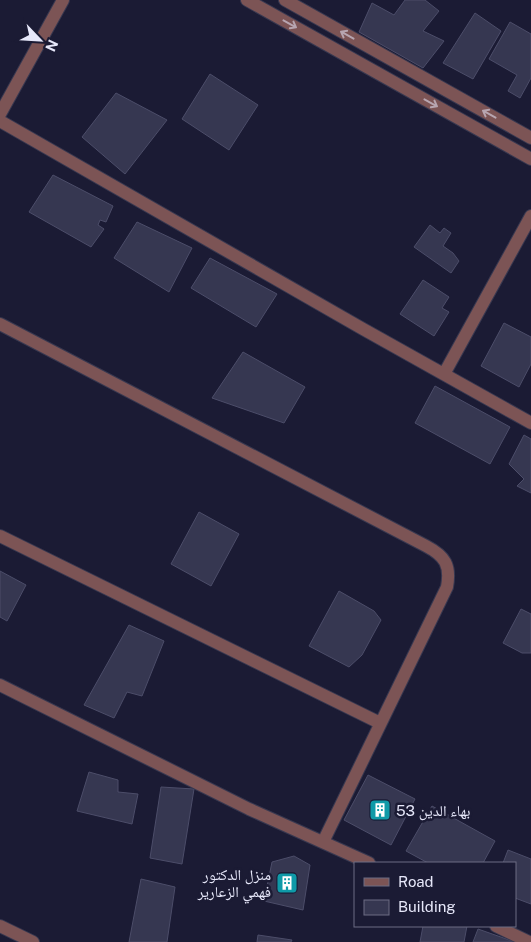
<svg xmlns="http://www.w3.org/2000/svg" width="531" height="942" viewBox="0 0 531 942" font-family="'Public Sans','Noto Naskh Arabic',sans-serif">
	<rect width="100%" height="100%" fill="#1b1b34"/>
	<path fill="#363751" stroke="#4c4d69" d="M 405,0 L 425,0 L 439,11 L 423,31 L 444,41 L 423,68 L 359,32 L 372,3 L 394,15 Z
		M 475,13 L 501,31 L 473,79 L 443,63 Z
		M 510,22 L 531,34 L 531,78 L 520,98 L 508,91 L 517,75 L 489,59 Z
		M 210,74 L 258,105 L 229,150 L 182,119 Z
		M 116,93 L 167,120 L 125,174 L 82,137 Z
		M 53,175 L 113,206 L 106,222 L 100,220 L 98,225 L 104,229 L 91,247 L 29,212 Z
		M 137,222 L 192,248 L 169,292 L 114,258 Z
		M 430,225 L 440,233 L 444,228 L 451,233 L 443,246 L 453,253 L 459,261 L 451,273 L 414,247 Z
		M 210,258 L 277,294 L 256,327 L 191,288 Z
		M 423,280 L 449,297 L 442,308 L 449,312 L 434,336 L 400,314 Z
		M 504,323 L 531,337 L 531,364 L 519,387 L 481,366 Z
		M 243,352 L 305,387 L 284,423 L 212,398 Z
		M 435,386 L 510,427 L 490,464 L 415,423 Z
		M 524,435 L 531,439 L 531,493 L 517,486 L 524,479 L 509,464 Z
		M 199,512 L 239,534 L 211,586 L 171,564 Z
		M 0,571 L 26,585 L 7,621 L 0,617 Z
		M 339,591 L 374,611 L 381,620 L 362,655 L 349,667 L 309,646 Z
		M 521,609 L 531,614 L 531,653 L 522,653 L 503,643 Z
		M 129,625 L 164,641 L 142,696 L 127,692 L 114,718 L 84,705 Z
		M 89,772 L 118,780 L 118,792 L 138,794 L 132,824 L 77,811 Z
		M 368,775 L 415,799 L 391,845 L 344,820 Z
		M 161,787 L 194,789 L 182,864 L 150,858 Z
		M 432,806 L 495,841 L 483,863 L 428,863 L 406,851 Z
		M 508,850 L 531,859 L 531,904 L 515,898 L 515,863 L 503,863 Z
		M 294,856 L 310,865 L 303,910 L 264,901 L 272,862 Z
		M 141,879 L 175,887 L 167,942 L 129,942 Z
		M 423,926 L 467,926 L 464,942 L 420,942 Z
		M 478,929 L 515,942 L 473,942 Z
		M 258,935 L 292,940 L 291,942 L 257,942 Z"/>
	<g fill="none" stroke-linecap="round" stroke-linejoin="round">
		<g stroke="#383850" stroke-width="14">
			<path id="minor" d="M 247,0 L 531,159
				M 285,0 L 531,138
				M 0,114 L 63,0
				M 0,121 L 363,329 L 531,423
				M 0,324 L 426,546 C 445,556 451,565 447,587 L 323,842
				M 444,374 L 531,216
				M 0,536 L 380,723
				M 0,685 L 249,809 L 369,863
				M 0,926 L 33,942
				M 496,926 L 529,942"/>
		</g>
		<use href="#minor" stroke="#7c5455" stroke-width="12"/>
	</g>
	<defs><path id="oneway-shaft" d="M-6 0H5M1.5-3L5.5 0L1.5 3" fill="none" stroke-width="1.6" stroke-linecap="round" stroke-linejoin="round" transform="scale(1.25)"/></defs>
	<g stroke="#b7a5b0">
		<use href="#oneway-shaft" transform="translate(290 24) rotate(29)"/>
		<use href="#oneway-shaft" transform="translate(347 35) rotate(-151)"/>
		<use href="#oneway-shaft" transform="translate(431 103) rotate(29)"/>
		<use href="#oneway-shaft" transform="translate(489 114) rotate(-151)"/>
	</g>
	<defs>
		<g id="building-square" transform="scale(1.125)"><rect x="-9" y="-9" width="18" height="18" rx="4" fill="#0f9aa8" stroke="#1b1b34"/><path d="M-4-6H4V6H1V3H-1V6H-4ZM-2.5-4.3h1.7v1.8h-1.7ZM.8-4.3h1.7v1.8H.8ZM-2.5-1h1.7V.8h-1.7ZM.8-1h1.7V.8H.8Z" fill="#fff"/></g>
	</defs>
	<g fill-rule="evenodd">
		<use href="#building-square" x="380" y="810"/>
		<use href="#building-square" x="287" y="883"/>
	</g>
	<g text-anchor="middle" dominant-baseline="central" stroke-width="5" stroke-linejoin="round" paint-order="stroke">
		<g font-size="15" fill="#e7e8fa" stroke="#1b1b34" text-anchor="start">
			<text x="396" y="810">بهاء الدين 53</text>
			<text x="271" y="874" text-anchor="end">منزل الدكتور<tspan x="271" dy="17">فهمي الزعارير</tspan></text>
		</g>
	</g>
	<rect x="354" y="862" width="162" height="65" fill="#1b1b34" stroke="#6d6d83"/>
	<rect x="364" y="878" width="25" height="8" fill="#7c5455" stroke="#6d6d83"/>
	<text x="398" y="887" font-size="15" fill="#e7e8fa">Road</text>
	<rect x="364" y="900" width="25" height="15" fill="#363751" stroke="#6d6d83"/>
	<text x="398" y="912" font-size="15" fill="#e7e8fa">Building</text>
	<g transform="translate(40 40) rotate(115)" stroke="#1b1b34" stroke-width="4" paint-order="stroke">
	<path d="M0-4L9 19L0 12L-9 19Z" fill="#e7e8fa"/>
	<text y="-8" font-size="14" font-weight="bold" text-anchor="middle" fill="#e7e8fa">N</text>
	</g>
</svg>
